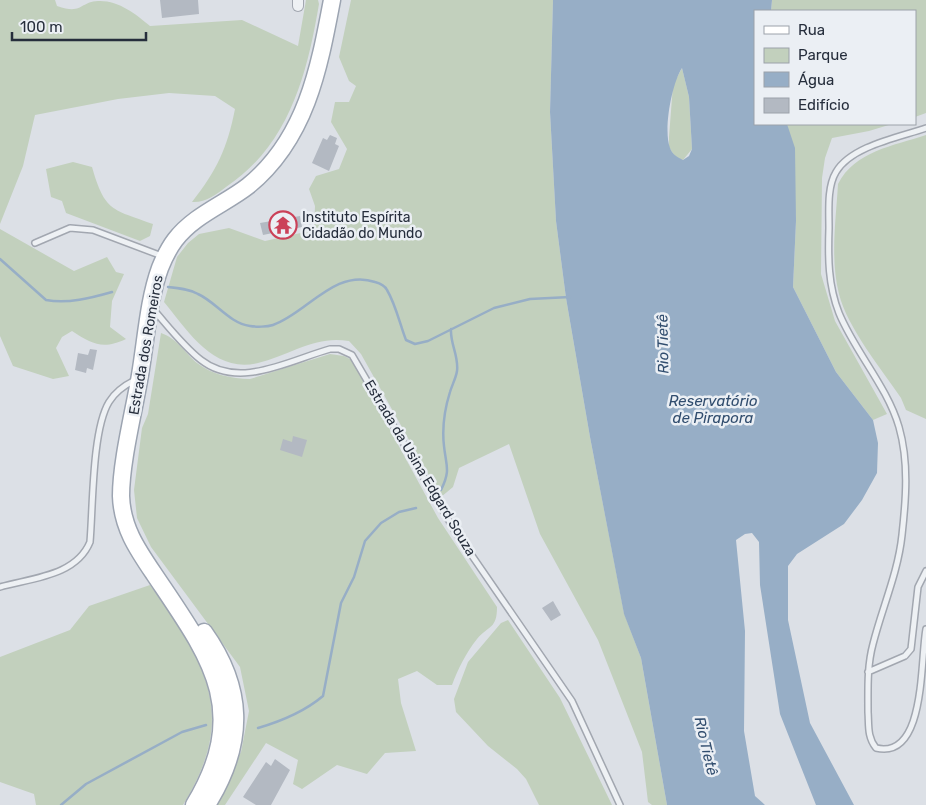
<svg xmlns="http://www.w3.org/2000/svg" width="926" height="805" viewBox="0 0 926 805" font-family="Rubik,sans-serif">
	<rect width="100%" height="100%" fill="#dce0e6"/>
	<path fill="#c2d0bd" d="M 0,0 L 55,0 L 57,6 C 83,15 79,2 98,1 C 118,0 136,14 150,26 L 242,20 L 298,46 L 306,0 L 318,0 L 319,4 C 307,75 289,145 226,187 C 216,195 205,203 192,202 C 217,170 227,149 235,109 L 215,96 L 169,93 L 118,99 L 35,115 L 23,166 L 0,224 Z
		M 351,0 L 553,0 L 550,112 L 556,221 L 566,298 L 590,437 L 624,613 L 641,658 L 667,805 L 652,805 L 648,802 L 642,752 L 598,640 L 540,534 L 509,444 L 459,468 L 453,487 L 441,497 L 361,354 L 349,341 C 329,338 316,342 297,349 C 284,354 271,360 258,363 C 214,374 187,330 164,302 L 177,257 L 188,243 L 199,234 L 229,228 L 265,241 L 314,230 L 315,206 L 309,189 L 316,176 L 339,169 L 347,149 L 331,122 L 335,102 L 349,102 L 356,86 L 349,81 L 339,57 Z
		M 772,0 L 926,0 L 926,113 L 915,117 L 915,11 L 771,11 Z
		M 682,68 L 689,97 L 692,149 L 683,160 L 675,157 L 669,147 L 669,137 L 673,85 Z
		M 787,124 L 892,124 L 869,131 L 832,138 L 825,158 L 822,178 L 821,274 L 835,321 L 887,414 L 873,420 L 836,372 L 793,287 L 796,221 Z
		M 926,135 L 926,419 L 906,410 L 901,398 C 882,370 847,327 839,294 C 830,259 836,219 838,184 C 855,151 893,146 926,135 Z
		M 73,162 L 92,167 C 105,212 112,209 153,224 L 150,236 L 140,241 L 66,213 L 62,201 L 51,197 L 46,169 Z
		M 0,229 L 74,271 L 107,257 L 116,272 L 124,274 L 112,301 L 110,327 L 126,339 C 103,350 92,344 72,331 L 62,337 L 56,348 L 69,376 L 53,379 L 13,366 L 0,336 Z
		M 161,333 C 178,339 184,352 197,363 C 211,374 232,379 250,379 L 330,354 L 344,356 L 352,360 L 438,518 L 497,607 C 497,629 489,625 477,639 C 466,653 458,669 452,685 L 437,685 L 417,671 L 398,679 L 401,703 L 416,751 L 385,753 L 367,774 L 337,765 L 302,789 L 293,784 L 298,760 L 266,743 L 225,805 L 211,805 L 241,752 L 249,711 L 240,667 L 151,547 L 137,518 L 134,490 L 142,428 L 148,414 Z
		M 150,585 C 206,664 239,714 183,805 L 36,805 L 34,794 L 0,782 L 0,657 L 70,630 L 89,606 Z
		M 508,620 L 560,698 L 612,805 L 539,805 L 526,779 L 517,769 L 488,746 L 456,712 L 454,699 L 468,662 L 501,623 Z"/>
	<path fill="#97aec6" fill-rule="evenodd" d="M 553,0 L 772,0 L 771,11 L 755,11 L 755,124 L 787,124 L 795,148 L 796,221 L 793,287 L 836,372 L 873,420 L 878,443 L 877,473 L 862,500 L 844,524 L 797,554 L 788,566 L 788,620 L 810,723 L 854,805 L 816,805 L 780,714 L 760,585 L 759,542 L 752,533 L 745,534 L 736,540 L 745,631 L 744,731 L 755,796 L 765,805 L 667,805 L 641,658 L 624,614 L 590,437 L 566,298 L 556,221 L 550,112 ZM 682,68 L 689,97 L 692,149 L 689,156 L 683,160 C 677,157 672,154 670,148 C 663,130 672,83 682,68 Z"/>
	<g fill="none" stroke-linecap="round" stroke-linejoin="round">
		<path stroke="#97aec6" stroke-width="2.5" d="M 0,259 L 46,300 C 68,304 91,298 112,292
			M 168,287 C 179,288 189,289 198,294 C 216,302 229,323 250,326 C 256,327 267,327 273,325 C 306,314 335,268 375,282 C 379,283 385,286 387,290 C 396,305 400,325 406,340 L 415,344 L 428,341 L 494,308 L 530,299 L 570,297
			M 441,490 C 451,470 446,466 444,446 C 442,429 445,408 450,392 C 452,385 456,378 457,371 C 459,356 450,344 451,329
			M 258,728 C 282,721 304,712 323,696 L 341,603 L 354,577 L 365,541 L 381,523 L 399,512 L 416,508
			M 61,805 L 86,784 L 182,732 L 206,725"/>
	</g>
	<path fill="#b3b9c2" d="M 160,0 L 198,0 L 199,14 L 162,18 Z
		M 330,135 L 337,138 L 335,144 L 339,146 L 329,171 L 312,163 L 323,138 L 327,140 Z
		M 300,216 L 302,227 L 263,235 L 260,223 Z
		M 90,349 L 97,350 L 93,370 L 87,368 L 86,373 L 75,370 L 78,353 L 88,355 Z
		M 293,436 L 307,440 L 302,457 L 280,450 L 283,439 L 292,442 Z
		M 553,601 L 561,615 L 551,621 L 542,608 Z
		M 275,759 L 290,770 L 271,805 L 256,805 L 243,797 L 266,762 L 271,766 Z"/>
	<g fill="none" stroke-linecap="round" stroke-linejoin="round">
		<g stroke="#a2a7b0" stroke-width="8">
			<path id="lane" d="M 926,128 C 900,137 851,146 836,172 C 827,187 829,210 829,228 C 828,257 828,285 839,313 C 855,352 887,386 899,427 C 909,462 906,499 902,535 C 898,573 882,608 873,644 C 867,666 868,689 868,712 C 869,725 867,737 876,748 C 926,760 920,661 926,629
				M 35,243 L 70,228 L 93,230 L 162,256
				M 153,309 C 168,326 183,346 201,360 C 239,390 290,360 330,349 L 339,349 L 352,355 L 455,531 L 572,701 L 620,805
				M 0,587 C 32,578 76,576 90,542 C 93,507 92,430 109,402 C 115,392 125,385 135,380
				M 868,672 L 905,656 L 911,649 L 918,587 L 926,571"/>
		</g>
		<g stroke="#a2a7b0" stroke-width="12">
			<path id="street" d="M 298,0 L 298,6"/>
		</g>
		<g stroke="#9ca4b1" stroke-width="19">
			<path id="primary" d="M 204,632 C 244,688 245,741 210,800
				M 194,805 C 252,709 209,656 154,574 C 137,549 122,527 121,496 C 121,461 134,411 140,375 C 146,340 148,301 160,268 C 164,258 169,248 175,240 C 194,215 225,204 248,186 C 306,139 319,69 332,0"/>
		</g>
		<use href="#lane" stroke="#eef1f4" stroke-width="5"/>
		<use href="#street" stroke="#eef1f4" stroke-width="10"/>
		<use href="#primary" stroke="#fff" stroke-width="16"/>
	</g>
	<defs>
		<g id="temple-ring" transform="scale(1.4375)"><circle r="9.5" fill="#ebeff4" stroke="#cb4158" stroke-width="1.5"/><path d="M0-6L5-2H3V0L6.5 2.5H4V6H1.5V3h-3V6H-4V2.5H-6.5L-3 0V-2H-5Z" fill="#cb4158"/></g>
	</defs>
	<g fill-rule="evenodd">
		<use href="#temple-ring" x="283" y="225"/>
	</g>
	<g text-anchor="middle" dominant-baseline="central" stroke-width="5" stroke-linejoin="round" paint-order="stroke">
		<g font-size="14" fill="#262e3c" stroke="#ebeff4" text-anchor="start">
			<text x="302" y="217">Instituto Espírita<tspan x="302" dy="16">Cidadão do Mundo</tspan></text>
		</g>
		<g font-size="14" fill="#262e3c" stroke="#ebeff4">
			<text transform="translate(146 345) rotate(-80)">Estrada dos Romeiros</text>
			<text transform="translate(420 468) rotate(59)">Estrada da Usina Edgard Souza</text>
		</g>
		<g font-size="15" font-style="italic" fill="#314d6e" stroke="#ebeff4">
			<text transform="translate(663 344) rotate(-91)">Rio Tietê</text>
			<text x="713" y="401">Reservatório<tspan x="713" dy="17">de Pirapora</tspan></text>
			<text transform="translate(706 746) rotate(77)">Rio Tietê</text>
		</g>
	</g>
	<rect x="754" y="10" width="162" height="115" fill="#ebeff4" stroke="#9ca2aa"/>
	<rect x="764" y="26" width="25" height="8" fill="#ffffff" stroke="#9ca2aa"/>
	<text x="798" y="35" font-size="15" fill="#262e3c">Rua</text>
	<rect x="764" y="48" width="25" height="15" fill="#c2d0bd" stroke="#9ca2aa"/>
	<text x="798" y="60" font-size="15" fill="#262e3c">Parque</text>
	<rect x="764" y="72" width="25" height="15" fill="#97aec6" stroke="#9ca2aa"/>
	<text x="798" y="85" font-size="15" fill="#262e3c">Água</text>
	<rect x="764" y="98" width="25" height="15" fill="#b3b9c2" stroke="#9ca2aa"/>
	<text x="798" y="110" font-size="15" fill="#262e3c">Edifício</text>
	<path d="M12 32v8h134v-8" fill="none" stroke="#262e3c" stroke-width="2.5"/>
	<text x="20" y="32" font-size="15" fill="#262e3c" stroke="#ebeff4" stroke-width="4" paint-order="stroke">100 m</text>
</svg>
